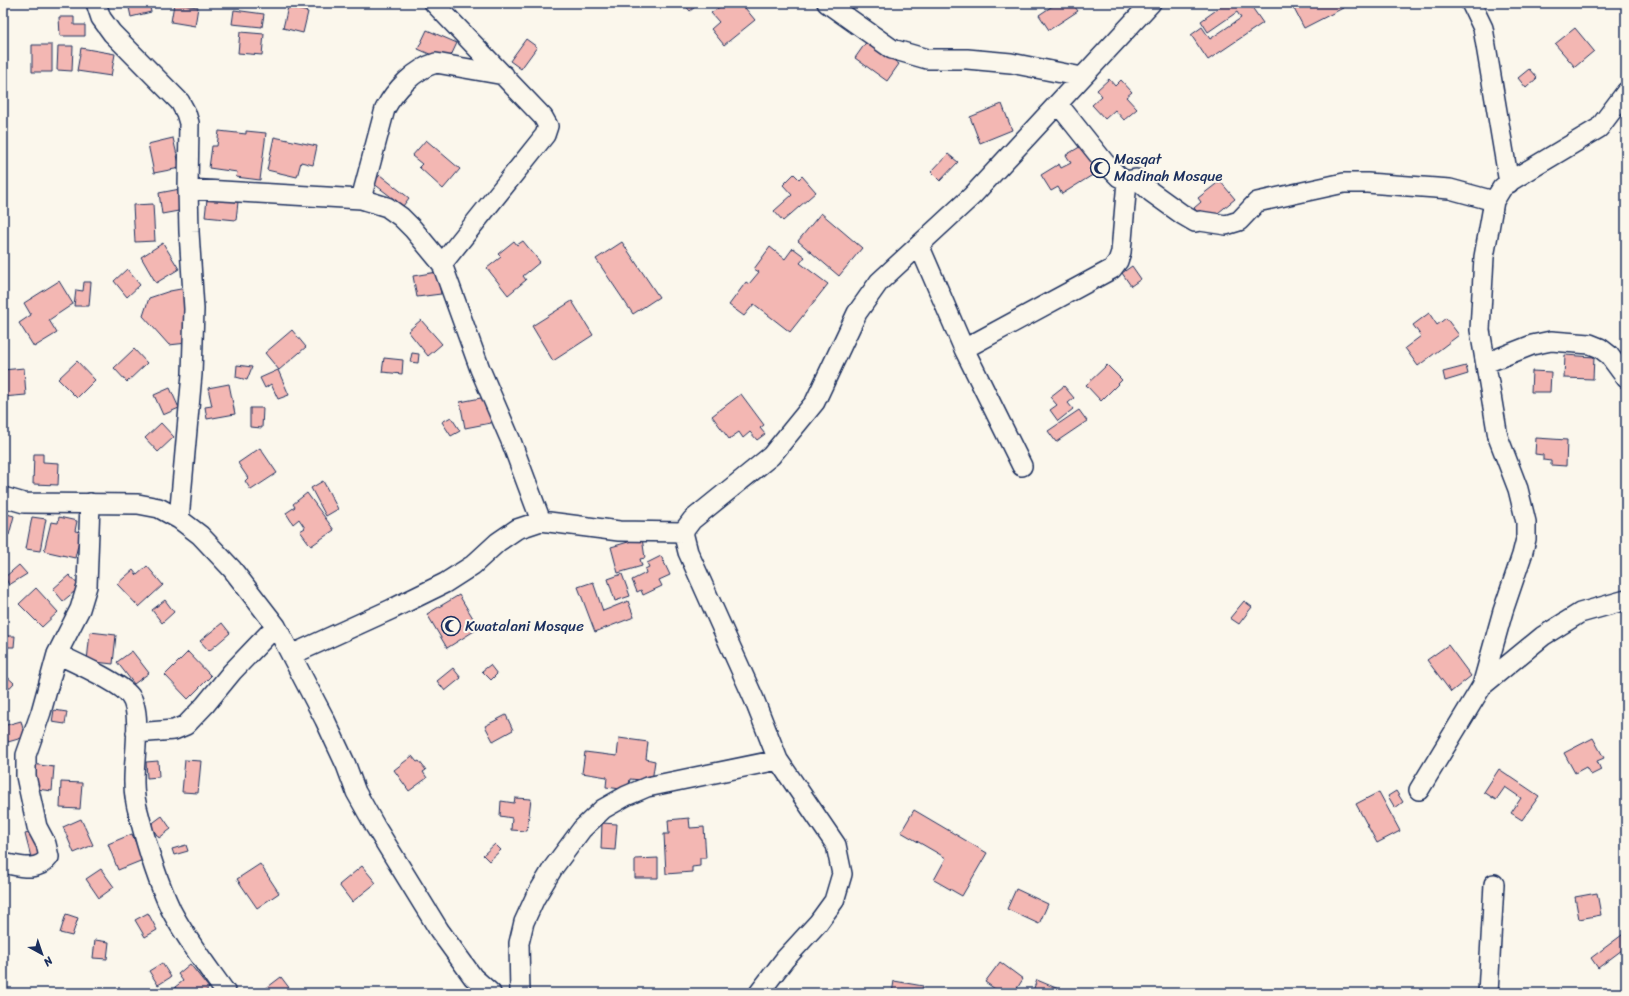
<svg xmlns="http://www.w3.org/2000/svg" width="1629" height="996" viewBox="0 0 1629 996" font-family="Sriracha,sans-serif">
	<rect width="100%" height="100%" fill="#fbf7ec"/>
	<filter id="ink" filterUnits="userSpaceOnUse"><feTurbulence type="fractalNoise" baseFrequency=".025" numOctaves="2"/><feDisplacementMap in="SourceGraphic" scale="8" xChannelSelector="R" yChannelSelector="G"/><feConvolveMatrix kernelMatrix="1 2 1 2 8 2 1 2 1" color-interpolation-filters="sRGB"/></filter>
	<g filter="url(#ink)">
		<path fill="#f3b7b3" stroke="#1b2f5e" d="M 128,3 L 149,3 L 151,12 L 131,17 Z
			M 683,3 L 700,3 L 690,11 Z
			M 719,3 L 741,3 L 755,20 L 724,45 L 711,29 L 719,22 L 711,13 L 721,6 Z
			M 1057,3 L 1072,3 L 1078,11 L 1049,30 L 1039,15 Z
			M 1226,3 L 1249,3 L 1263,23 L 1208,60 L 1191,35 L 1202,27 L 1210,39 L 1241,18 L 1237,12 L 1208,32 L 1201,21 Z
			M 1295,3 L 1341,3 L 1343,8 L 1304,28 L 1292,5 Z
			M 174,4 L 198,7 L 195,26 L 171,22 Z
			M 288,7 L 308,12 L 303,33 L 283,28 Z
			M 234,10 L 264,14 L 262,27 L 232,24 Z
			M 59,17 L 74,17 L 74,25 L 85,25 L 85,36 L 60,36 Z
			M 1575,28 L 1594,51 L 1575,67 L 1555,44 Z
			M 427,30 L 457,43 L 448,62 L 418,49 Z
			M 240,32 L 264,34 L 262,55 L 238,53 Z
			M 526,39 L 537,47 L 521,69 L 510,61 Z
			M 867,41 L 899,64 L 887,81 L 855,58 Z
			M 32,45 L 52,45 L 52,72 L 32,72 Z
			M 58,46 L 73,46 L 72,71 L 57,70 Z
			M 81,48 L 115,54 L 111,76 L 77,71 Z
			M 1529,69 L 1537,78 L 1526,88 L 1518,78 Z
			M 1109,79 L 1115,86 L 1121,80 L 1132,92 L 1126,97 L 1137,109 L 1124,120 L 1115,110 L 1105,119 L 1092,105 L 1102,96 L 1097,90 Z
			M 1002,104 L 1012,130 L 980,143 L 970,117 Z
			M 219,131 L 246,134 L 246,131 L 266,133 L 260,180 L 236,177 L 237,172 L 209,168 L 212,146 L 217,146 Z
			M 274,137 L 317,146 L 313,165 L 301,162 L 297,177 L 267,170 Z
			M 173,138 L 180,168 L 154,173 L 148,144 Z
			M 426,140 L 460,169 L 443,189 L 419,167 L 422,164 L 412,156 Z
			M 1083,145 L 1099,171 L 1062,194 L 1058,187 L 1051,191 L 1041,175 L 1059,164 L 1061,168 L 1071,163 L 1066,155 Z
			M 948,154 L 958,162 L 940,181 L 931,172 Z
			M 794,174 L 799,179 L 802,176 L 816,192 L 783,221 L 774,211 L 792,195 L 783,185 Z
			M 380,175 L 409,198 L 403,206 L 373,183 Z
			M 1220,181 L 1235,199 L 1213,217 L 1203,219 L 1194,208 L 1201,202 L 1198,198 Z
			M 180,189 L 184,210 L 162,214 L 159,193 Z
			M 207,199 L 238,202 L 236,220 L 205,217 Z
			M 153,204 L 155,241 L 135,242 L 133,205 Z
			M 821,213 L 862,248 L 839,276 L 798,241 Z
			M 514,241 L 517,245 L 523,241 L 540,262 L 523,276 L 526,280 L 508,295 L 487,268 L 501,257 L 498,254 Z
			M 622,242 L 659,297 L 633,314 L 596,259 Z
			M 163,243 L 179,269 L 156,283 L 141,257 Z
			M 770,247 L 785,259 L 793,248 L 805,257 L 800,263 L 828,284 L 790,332 L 754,304 L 744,316 L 729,305 L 746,282 L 749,284 L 759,272 L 754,269 Z
			M 1132,266 L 1141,279 L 1131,286 L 1122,273 Z
			M 127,269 L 140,285 L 127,297 L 114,281 Z
			M 437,272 L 441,294 L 417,297 L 413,276 Z
			M 59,281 L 73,304 L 49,320 L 57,333 L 34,347 L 19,323 L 31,315 L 24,303 Z
			M 84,282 L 91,282 L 89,306 L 74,306 L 76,290 L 83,291 Z
			M 186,288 L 187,343 L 169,345 L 143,316 L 149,298 L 170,291 Z
			M 572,301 L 593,335 L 553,361 L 532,326 Z
			M 1429,313 L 1437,325 L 1446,318 L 1459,335 L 1418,366 L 1405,348 L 1421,336 L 1413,325 Z
			M 421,320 L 442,344 L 428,356 L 408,331 Z
			M 292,330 L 306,347 L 279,370 L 265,353 Z
			M 134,349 L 147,363 L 127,382 L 114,368 Z
			M 412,353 L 419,354 L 418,363 L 410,362 Z
			M 1565,355 L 1594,357 L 1593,379 L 1564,378 Z
			M 384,358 L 403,360 L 402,374 L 382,372 Z
			M 77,361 L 95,380 L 77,398 L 58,379 Z
			M 237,365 L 252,367 L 247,380 L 236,377 Z
			M 1107,365 L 1122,380 L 1101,401 L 1086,385 Z
			M 1466,366 L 1468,374 L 1445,381 L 1443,372 Z
			M 24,368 L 26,395 L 3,397 L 3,370 Z
			M 278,370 L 289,395 L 278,399 L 271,384 L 265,388 L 260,378 Z
			M 1532,371 L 1551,372 L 1550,392 L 1531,392 Z
			M 229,384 L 235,414 L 207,419 L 205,407 L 212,406 L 208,388 Z
			M 1064,386 L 1074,398 L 1068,403 L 1073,409 L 1058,421 L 1050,410 L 1057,405 L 1050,397 Z
			M 170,388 L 179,408 L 163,415 L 154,395 Z
			M 741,394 L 764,425 L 760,428 L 765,434 L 757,440 L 750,432 L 743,438 L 739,432 L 729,439 L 712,416 Z
			M 486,397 L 491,423 L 465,428 L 460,402 Z
			M 250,408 L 263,408 L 262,428 L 250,427 Z
			M 1079,410 L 1087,421 L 1056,442 L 1048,431 Z
			M 451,417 L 460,431 L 451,436 L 442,422 Z
			M 161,423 L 174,437 L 158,452 L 145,438 Z
			M 1536,438 L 1567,440 L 1566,466 L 1551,465 L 1551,461 L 1543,460 L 1543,455 L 1535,454 Z
			M 260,448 L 277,473 L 251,490 L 245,481 L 248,478 L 238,463 Z
			M 34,454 L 43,454 L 43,462 L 59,463 L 58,485 L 33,484 Z
			M 323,481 L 338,509 L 326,516 L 311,488 Z
			M 307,493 L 334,530 L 311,546 L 300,531 L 305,528 L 299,519 L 293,524 L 286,513 L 295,507 L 293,504 Z
			M 3,513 L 14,516 L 9,535 L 3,533 Z
			M 32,517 L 46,519 L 40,551 L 26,549 Z
			M 59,517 L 77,521 L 75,531 L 81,532 L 75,558 L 44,551 L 51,522 L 58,523 Z
			M 642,538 L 645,558 L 640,559 L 642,566 L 618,573 L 611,547 Z
			M 661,556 L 670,575 L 659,580 L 662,586 L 643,595 L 641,590 L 637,592 L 632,580 L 646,573 L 645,569 L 649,567 L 647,563 Z
			M 19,565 L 27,574 L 9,585 L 5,577 Z
			M 147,566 L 163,585 L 139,607 L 117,584 L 133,570 L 137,575 Z
			M 622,574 L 630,596 L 615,601 L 608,579 Z
			M 69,575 L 80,587 L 63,601 L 53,589 Z
			M 593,582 L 603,611 L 628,601 L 634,617 L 595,632 L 578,587 Z
			M 36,588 L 58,612 L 42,627 L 19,604 Z
			M 459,595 L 479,628 L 447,648 L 427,614 Z
			M 165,600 L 174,612 L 162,623 L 152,610 Z
			M 1244,601 L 1252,607 L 1239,624 L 1230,618 Z
			M 222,623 L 230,633 L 209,651 L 200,641 Z
			M 90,632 L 116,635 L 113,664 L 87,661 Z
			M 3,636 L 15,636 L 14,647 L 3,647 Z
			M 1448,645 L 1471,676 L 1451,692 L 1427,660 Z
			M 132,651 L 149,673 L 134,684 L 117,662 Z
			M 188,652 L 211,676 L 188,699 L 165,675 Z
			M 490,665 L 497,674 L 491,680 L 482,671 Z
			M 453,668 L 461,678 L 445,691 L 437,681 Z
			M 3,673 L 14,683 L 3,695 Z
			M 54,710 L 67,712 L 65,724 L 52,722 Z
			M 506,715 L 513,730 L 493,741 L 485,726 Z
			M 21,721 L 25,737 L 8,742 L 3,726 Z
			M 619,738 L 648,742 L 646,759 L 655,761 L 652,781 L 630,779 L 628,790 L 606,787 L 607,777 L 582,773 L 585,752 L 617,756 Z
			M 1593,738 L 1604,758 L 1597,761 L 1601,770 L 1591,775 L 1586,767 L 1575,773 L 1564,753 Z
			M 412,756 L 417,762 L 419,761 L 426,770 L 423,772 L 427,778 L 409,791 L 394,770 Z
			M 185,760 L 201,761 L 198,793 L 182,792 Z
			M 158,761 L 159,777 L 147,778 L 146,762 Z
			M 32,764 L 54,767 L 52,791 L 29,788 Z
			M 1499,769 L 1539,796 L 1522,820 L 1511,813 L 1521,798 L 1505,787 L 1496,800 L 1484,792 Z
			M 61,782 L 82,783 L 80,809 L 60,808 Z
			M 1396,791 L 1403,802 L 1395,808 L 1388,796 Z
			M 1379,792 L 1400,831 L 1377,843 L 1356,804 Z
			M 515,798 L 531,799 L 527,831 L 511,830 L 512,818 L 500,816 L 501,801 L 514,803 Z
			M 914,810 L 987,853 L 962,896 L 934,880 L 946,858 L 901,832 Z
			M 3,813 L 7,814 L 3,832 Z
			M 162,816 L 171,829 L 159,838 L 150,825 Z
			M 689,818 L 690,828 L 704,827 L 706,858 L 700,858 L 700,866 L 692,867 L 692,872 L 666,874 L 664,834 L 669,834 L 668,820 Z
			M 81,819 L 93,845 L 74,853 L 63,827 Z
			M 602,823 L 617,824 L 615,850 L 601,849 Z
			M 37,831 L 44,858 L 32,861 L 25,834 Z
			M 132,834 L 143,860 L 118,870 L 108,844 Z
			M 495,844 L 501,850 L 489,861 L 483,855 Z
			M 186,845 L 188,851 L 174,855 L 172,849 Z
			M 658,858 L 658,878 L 635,878 L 635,859 Z
			M 260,864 L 279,893 L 257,908 L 237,879 Z
			M 362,866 L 376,883 L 352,902 L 339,885 Z
			M 101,869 L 114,887 L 99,898 L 86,879 Z
			M 1016,889 L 1048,904 L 1039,924 L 1007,909 Z
			M 1597,893 L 1601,915 L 1579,919 L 1575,897 Z
			M 148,913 L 157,930 L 145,937 L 135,920 Z
			M 66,914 L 78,918 L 72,936 L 60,933 Z
			M 1626,932 L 1626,947 L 1598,968 L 1591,958 Z
			M 95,940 L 109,942 L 107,959 L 93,958 Z
			M 1000,962 L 1023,979 L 1014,993 L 1001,993 L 985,982 Z
			M 162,963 L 171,977 L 158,985 L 149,971 Z
			M 190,964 L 209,988 L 203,993 L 197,993 L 193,989 L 187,993 L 180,993 L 175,987 L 183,981 L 178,974 Z
			M 281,977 L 290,989 L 284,993 L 260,993 Z
			M 1037,980 L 1068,993 L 1032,993 Z
			M 894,981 L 923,986 L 922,993 L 892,993 Z
			M 1613,988 L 1617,993 L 1606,993 Z"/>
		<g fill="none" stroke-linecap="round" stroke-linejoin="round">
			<g stroke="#1b2f5e" stroke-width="22">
				<path id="street" d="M 96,3 L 101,18 L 112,33 L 180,102 L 186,113 L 189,123 L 188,189 L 189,232 L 194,309 L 192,374 L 179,519
					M 434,3 L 543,117 L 548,126 L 545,135 L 442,264
					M 827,3 L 892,49 L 927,59 L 967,59 L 1011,63 L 1082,77
					M 1471,3 L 1483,28 L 1509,183
					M 1058,104 L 1105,163 L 1119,177 L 1127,181 L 1136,179 L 1139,181 L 1151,192 L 1183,215 L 1195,222 L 1200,221 L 1226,225 L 1239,221 L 1257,202 L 1344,183 L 1367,183 L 1450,189 L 1494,201
					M 188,189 L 361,199 L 387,207 L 401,217 L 413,229 L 442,264 L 480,369 L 511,441 L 541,521
					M 361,199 L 385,109 C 395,90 415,69 436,63 L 504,75
					M 919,245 L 964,349 L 1022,466
					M 964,349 L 1112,269 L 1118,261 L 1121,252 L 1127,181
					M 1486,363 L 1532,345 L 1551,341 L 1590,344 L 1600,348 L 1609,355 L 1626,378
					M 3,497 L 24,503 L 138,504 L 159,508 L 179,519 L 200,535 L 232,569 L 276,626 L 325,720 L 346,765 L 356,792 L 375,826 L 439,930 L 473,977 L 491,993
					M 57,654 C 74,662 121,683 130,696 C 143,712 133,762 134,783 C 134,793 136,805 139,815 C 147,847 157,880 171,910 C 186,939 207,966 226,993
					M 291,655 L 392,609 L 445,583 L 473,565 L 498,542 L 517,529 L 541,521 L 619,531 L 683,532
					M 1482,686 L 1503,611 L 1522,555 L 1526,539 L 1526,522 L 1518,489 L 1498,437 L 1480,330 L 1484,257 L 1494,201 L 1502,188 L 1512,180 L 1599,128 L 1626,92
					M 136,733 L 174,730 L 186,725 L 205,705 L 232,672 L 276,626
					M 1419,790 L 1482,686 L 1543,636 L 1580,613 L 1626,600
					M 3,863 C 19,866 37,873 49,857 L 46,844 L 37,827 L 26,776 L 26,755 L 41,712 L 57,654 L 80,609 L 87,586 L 90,503
					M 520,993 L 519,943 L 524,922 L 535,898 L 553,868 L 582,829 L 603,809 L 626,796 L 647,787 L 778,760
					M 759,993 L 785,959 L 818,923 L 834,901 L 842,874 L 836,845 L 778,760 L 754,699 L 688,552 L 683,532 L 692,520 L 771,456 L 815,402 L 857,313 L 879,282 L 972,196 L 1151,3
					M 1488,993 L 1494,884"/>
			</g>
			<use href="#street" stroke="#fbf7ec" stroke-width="19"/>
		</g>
	</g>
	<defs>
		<g id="mosque-ring" transform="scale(1)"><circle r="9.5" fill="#fbf7ec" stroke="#1b2f5e" stroke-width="1.5"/><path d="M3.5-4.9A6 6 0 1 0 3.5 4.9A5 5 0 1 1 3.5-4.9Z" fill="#1b2f5e"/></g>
	</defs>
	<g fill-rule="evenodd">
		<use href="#mosque-ring" x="1100" y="168"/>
		<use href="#mosque-ring" x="451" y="626"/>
	</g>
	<g text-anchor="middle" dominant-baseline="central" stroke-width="4" stroke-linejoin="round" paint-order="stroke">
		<g font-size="15" fill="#1b2f5e" stroke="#fbf7ec" text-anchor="start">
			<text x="1114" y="159">Masqat<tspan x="1114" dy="17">Madinah Mosque</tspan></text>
			<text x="465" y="626">Kwatalani Mosque</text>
		</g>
	</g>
	<rect width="1629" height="996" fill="none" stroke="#fbf7ec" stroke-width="16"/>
	<rect x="8" y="8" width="1613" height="980" fill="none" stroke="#1b2f5e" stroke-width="1.5" filter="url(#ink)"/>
	<g transform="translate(42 954) rotate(140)" stroke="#fbf7ec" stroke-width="3" paint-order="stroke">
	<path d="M0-3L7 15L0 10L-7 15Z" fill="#1b2f5e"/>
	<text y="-6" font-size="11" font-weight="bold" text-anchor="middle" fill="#1b2f5e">N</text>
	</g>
</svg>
